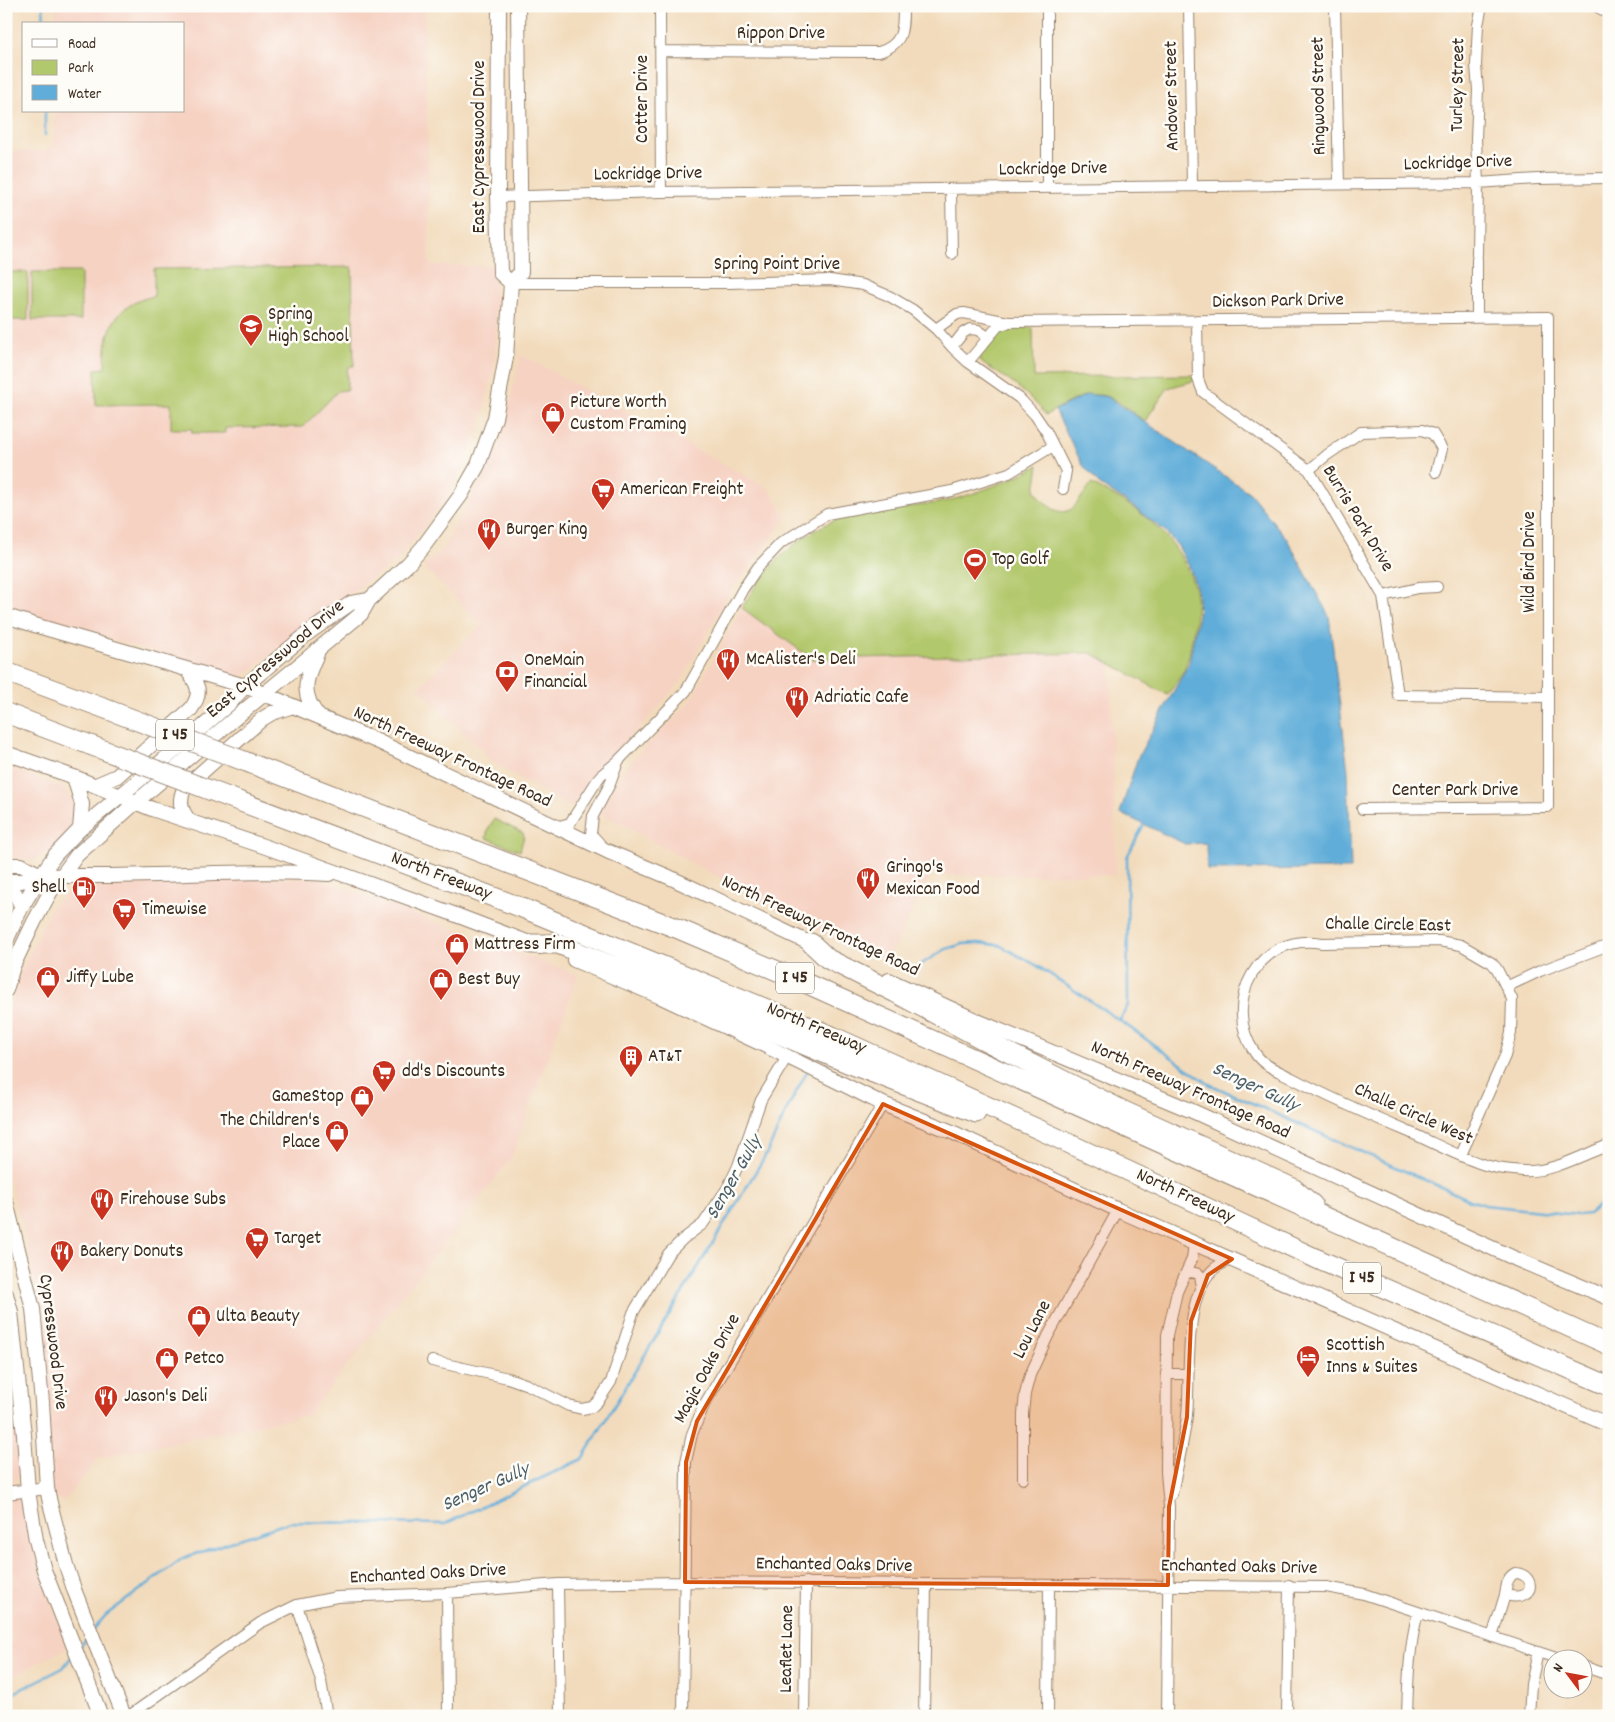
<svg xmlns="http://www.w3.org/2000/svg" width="1615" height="1722" viewBox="0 0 1615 1722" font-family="Dekko,sans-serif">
	<rect width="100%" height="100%" fill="#fdfcf7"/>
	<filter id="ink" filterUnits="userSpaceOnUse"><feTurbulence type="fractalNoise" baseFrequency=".02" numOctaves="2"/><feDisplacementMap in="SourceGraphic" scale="10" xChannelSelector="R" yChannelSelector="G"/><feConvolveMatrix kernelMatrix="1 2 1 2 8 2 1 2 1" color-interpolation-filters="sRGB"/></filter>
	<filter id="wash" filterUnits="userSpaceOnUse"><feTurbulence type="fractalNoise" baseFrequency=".0096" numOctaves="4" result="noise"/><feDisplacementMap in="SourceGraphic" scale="20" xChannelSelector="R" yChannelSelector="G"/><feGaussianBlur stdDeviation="1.12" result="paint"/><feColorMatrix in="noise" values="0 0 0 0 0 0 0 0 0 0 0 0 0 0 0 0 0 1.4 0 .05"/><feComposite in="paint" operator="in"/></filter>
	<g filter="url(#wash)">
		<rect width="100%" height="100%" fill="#f2dbbc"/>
		<path fill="#f6d2c3" d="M 55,6 L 424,6 L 429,189 L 429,265 L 494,266 L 496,327 L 494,366 L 481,423 L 460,473 L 444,500 L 428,523 L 395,562 L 312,620 L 250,671 L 239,677 L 227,676 L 154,652 L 6,609 L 6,151 L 45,151 L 54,144 L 56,111 L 184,111 L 184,24 L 55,24 Z
			M 521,355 L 768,488 L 787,517 L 729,593 L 680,683 L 632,735 L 598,766 L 571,807 L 497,765 L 418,688 L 482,625 L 424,567 L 443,548 L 499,447 Z
			M 742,608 L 812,659 L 1091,653 L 1110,663 L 1116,875 L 931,875 L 886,962 L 787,915 L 601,813 L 621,776 L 632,761 L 688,705 Z
			M 6,766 L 63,788 L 75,803 L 76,810 L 70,829 L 49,852 L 35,859 L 6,859 Z
			M 317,878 L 578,975 L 511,1159 L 308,1415 L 99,1458 L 65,1500 L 52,1498 L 41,1317 L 25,1234 L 6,1169 L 6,1021 L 21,971 L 52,907 L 77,884 L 86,881 Z
			M 6,1315 L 15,1379 L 19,1471 L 18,1479 L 6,1484 Z
			M 6,1499 L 22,1499 L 37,1562 L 68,1647 L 6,1680 Z"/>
		<path fill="#b2c86c" stroke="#767945" d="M 352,267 L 354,366 L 350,366 L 347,370 L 347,390 L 338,391 L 303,427 L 225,428 L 225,433 L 192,433 L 192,429 L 171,429 L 171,404 L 96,405 L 95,369 L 105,368 C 105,330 113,305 154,296 L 154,269 Z
			M 6,272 L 28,272 L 28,320 L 6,320 Z
			M 32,272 L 81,272 L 81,320 L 32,320 Z
			M 1009,327 L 1033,328 L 1034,377 L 1193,375 L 1193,381 L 1168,388 L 1145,421 C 1135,415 1118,400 1108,397 C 1086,389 1064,405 1046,415 C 1028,392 1006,378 982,363 L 979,359 L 979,354 L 1002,328 Z
			M 1039,465 L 1035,490 C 1042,501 1059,521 1074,507 C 1080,500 1085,492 1091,484 C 1136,506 1179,535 1194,586 C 1199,603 1195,623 1192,639 C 1190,647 1190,655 1187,662 C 1184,673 1174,685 1168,695 L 1091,653 L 812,659 L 742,608 C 767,562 810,522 863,512 C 891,508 920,507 947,501 C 979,493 1009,481 1039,465 Z
			M 494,819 L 523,833 L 524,836 L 520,851 L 486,838 L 488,829 Z"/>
		<path fill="#60add9" stroke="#4e6c7c" d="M 1088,394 L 1108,397 L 1250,493 L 1287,539 L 1329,616 L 1348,771 L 1351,869 L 1207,870 L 1206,843 L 1185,844 L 1120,813 L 1138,757 L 1189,663 L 1199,610 L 1197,590 L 1189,566 L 1178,546 L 1165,531 L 1131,505 L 1099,484 L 1082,464 L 1055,410 Z"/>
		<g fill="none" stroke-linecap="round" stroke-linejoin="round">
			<path stroke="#60add9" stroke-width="2.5" d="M 43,6 L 44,24
				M 45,111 L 45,135
				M 913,969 L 946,949 L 963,944 L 979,943 L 999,945 L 1036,965 L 1119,1020 L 1209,1084 L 1470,1200 L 1485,1205 L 1578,1215 L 1588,1214 L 1609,1198
				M 1120,1020 L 1128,1005 L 1127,857 L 1145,822
				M 94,1629 L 106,1615 L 183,1558 L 290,1522 L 445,1524 L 582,1459 L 767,1153 L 788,1107 L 807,1072
				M 79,1648 L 88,1637
				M 6,1697 L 63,1668 L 72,1656"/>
		</g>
	</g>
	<g filter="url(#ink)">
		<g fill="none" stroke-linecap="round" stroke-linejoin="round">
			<g stroke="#96826d" stroke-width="12">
				<path id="minor" d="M 660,6 L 661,192
					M 1189,6 L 1192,186
					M 1335,6 L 1339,184
					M 1596,6 L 1609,14
					M 661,51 L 879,52 C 904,44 903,29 903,6
					M 1047,187 L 1047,6
					M 951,190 L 952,254
					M 498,197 L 661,192 L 1478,183 L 1537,179 L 1609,178
					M 1477,255 L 1478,183 L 1476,139 L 1478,90 L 1476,65 L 1478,25 L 1482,6
					M 511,283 L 729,283 L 830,280 L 863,285 L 889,296 L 913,310 L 936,329 L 952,347 L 968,362 L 1019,398 L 1035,415 L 1046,431 L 1066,471 L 1063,489
					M 1477,317 L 1477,259
					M 1197,320 L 1198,379 L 1203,392 L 1309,470 L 1383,596 L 1398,695 L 1548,697
					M 936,329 L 957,314 L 964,313 L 1008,322 L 1548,317 L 1548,807 L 1362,809
					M 952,347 L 963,333 L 970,329 L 978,330 L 988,337
					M 968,362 L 998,326 L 1007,323
					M 1309,470 L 1327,455 L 1361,432 L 1422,430 L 1433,434 L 1442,449 L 1436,472
					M 1383,596 L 1418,588 L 1437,587
					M 556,827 L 570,823 L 600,776 L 618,761 L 686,691 L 743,589 L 758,567 L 781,543 L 827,514 L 952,491 L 1009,473 L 1053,446
					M 603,847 L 591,834 L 593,816 L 610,784 L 618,762
					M 1506,987 L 1540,971 L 1609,945
					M 1461,1155 L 1505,1056 L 1511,1033 L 1512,999 L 1497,969 L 1492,963 L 1468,949 L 1461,945 L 1439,941 L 1322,943 C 1259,931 1220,1003 1255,1053 C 1263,1066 1279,1071 1292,1078 C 1330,1098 1369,1115 1409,1132 C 1434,1143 1459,1157 1485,1165 C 1498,1169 1510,1170 1523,1171 C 1552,1173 1582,1155 1609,1145
					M 1185,1274 L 1191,1272 L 1199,1274 L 1202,1285
					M 432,1361 L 508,1378 L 528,1385 L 569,1406 L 582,1409 L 592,1407 L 599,1400 L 611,1382 L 633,1313 L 668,1254 L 683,1239 L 703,1224 L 728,1187 L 738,1166 L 761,1100 L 787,1057
					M 1166,1374 L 1188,1374
					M 1023,1479 L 1023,1414 L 1025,1394 L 1030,1375 L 1048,1336 L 1118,1210
					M 1172,1494 C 1177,1468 1184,1441 1187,1415 C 1191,1376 1182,1294 1215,1268 C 1220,1264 1226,1262 1232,1259
					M 1515,1573 C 1529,1573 1536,1590 1523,1595 C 1517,1598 1511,1596 1505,1595 C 1507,1586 1506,1578 1515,1573 Z
					M 558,1584 L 560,1716
					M 447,1593 L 448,1716
					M 297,1605 L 321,1681 L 327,1716
					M 1492,1637 L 1505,1595
					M 1582,1666 L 1609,1675
					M 129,1716 L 260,1623 L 297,1605 L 337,1597 L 447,1593 L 558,1584 L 685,1582 L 1326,1587 L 1364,1594 L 1562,1660
					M 683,1716 L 686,1462 L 692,1434 L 704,1405 L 883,1104
					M 804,1716 L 806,1582
					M 924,1716 L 926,1585
					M 1048,1716 L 1049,1585
					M 1167,1716 L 1169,1507 L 1166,1472 L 1167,1335 L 1177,1292 L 1192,1259 L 1194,1243
					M 1287,1716 L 1289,1585
					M 1407,1716 C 1408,1680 1409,1647 1418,1612
					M 1529,1716 L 1531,1684 L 1538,1652"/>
			</g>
			<g stroke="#96826d" stroke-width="14">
				<path id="tertiary" d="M 6,1493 L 47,1488"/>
			</g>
			<g stroke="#96826d" stroke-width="16">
				<path id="secondary" d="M 499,6 L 498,197 L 500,273 L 511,283
					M 6,616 L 41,627 L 245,686 L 379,742 L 609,852 L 669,877 L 820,948
					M 317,654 C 305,679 300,694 319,717
					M 6,753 L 74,777 L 152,809 L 263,846 L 448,912 L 540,947
					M 74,777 L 82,804 L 80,829
					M 96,785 L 117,776 L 191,709 C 203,692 198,684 186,669
					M 191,822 C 180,812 178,800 185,787 L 262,719 L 272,713 L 293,706
					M 6,865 L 21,865 L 41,875
					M 6,881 L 21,881 L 41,875 C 137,880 233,868 329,874
					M 6,885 L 15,893 L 22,907
					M 6,941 L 21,908 L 41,875 L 55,855 L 80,829 L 184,743 L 230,703 L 245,686 L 308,633 L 351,603 L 369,600
					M 574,960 L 661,997 L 766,1046 L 883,1104 L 952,1132 L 1118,1210 L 1609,1425
					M 889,980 L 982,1023 L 1190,1110 L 1516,1259 L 1609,1298
					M 6,990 L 13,966 L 34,922 L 52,889 L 77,855 L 135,803 L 240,714 L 361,614 L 369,600 L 408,564 L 423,547 L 461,495 L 478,465 L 495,418 L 506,357 L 511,283 L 521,272 L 518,6
					M 6,1202 L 33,1309 L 42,1402 L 47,1488 L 50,1503 L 66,1565 L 75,1592 L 124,1716
					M 6,1294 L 11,1312 L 24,1435 L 28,1491 L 36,1540 L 44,1570 L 101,1716"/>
			</g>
			<g stroke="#96826d" stroke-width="21">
				<path id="motorway" d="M 6,672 L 106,709
					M 6,713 L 90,745
					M 244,761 L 681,930 L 801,981 L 1609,1345
					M 228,797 L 520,907 L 832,1036 L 1040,1130 L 1315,1258 L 1609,1386
					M 811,943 L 828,959 L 896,993 L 982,1039 L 1124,1111 L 1293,1188 L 1313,1205
					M 532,944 L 558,944 L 663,986 L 850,1064 L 976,1113"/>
			</g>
			<use href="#minor" stroke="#fff" stroke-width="10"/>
			<use href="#tertiary" stroke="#fff" stroke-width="12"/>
			<use href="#secondary" stroke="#fff" stroke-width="14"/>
			<use href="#motorway" stroke="#fff" stroke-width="19"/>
			<g stroke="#96826d" stroke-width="21" stroke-linecap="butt">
				<path id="motorway-bridge" d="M 106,709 L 244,761
					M 90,745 L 228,797"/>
			</g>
			<use href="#motorway-bridge" stroke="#fff" stroke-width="19"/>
		</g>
	</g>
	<path fill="#d7540e" fill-opacity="0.2" stroke="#d7540e" stroke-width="4" stroke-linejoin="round" d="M 883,1104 L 1232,1259 L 1208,1275 L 1191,1321 L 1187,1417 L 1169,1507 L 1168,1585 L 685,1582 L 686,1462 L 697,1421 Z"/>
	<defs>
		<g id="school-pin" transform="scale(1.25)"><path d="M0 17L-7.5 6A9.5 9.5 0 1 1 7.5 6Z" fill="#c8321e" stroke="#fdfcf7"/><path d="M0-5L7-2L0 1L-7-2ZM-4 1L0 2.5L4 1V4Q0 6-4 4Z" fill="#fff"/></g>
		<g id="shop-pin" transform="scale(1.25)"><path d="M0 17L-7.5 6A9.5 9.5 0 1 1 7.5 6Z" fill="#c8321e" stroke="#fdfcf7"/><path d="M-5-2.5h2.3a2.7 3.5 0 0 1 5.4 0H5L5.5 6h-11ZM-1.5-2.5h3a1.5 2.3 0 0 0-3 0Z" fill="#fff"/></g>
		<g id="supermarket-pin" transform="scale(1.25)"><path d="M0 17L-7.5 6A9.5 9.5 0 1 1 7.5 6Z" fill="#c8321e" stroke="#fdfcf7"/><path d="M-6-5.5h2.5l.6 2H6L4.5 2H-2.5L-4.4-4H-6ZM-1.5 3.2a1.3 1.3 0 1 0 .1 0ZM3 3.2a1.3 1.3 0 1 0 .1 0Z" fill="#fff"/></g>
		<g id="restaurant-pin" transform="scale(1.25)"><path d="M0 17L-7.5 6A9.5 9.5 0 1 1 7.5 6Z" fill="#c8321e" stroke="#fdfcf7"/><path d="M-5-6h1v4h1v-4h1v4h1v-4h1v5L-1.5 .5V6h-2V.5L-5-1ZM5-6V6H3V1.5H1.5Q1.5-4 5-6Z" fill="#fff"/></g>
		<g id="stadium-pin" transform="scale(1.25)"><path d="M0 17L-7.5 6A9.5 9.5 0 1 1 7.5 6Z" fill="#c8321e" stroke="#fdfcf7"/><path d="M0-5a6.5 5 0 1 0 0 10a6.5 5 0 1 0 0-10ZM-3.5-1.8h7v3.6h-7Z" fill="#fff"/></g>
		<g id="bank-pin" transform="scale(1.25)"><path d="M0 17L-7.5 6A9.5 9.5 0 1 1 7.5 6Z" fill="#c8321e" stroke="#fdfcf7"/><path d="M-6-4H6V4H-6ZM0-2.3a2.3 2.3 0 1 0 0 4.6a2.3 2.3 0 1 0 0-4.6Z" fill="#fff"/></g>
		<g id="fuel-pin" transform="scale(1.25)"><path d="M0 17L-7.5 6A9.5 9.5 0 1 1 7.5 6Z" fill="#c8321e" stroke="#fdfcf7"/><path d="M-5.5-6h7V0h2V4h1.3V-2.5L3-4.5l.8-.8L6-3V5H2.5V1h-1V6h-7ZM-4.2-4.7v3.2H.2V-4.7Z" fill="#fff"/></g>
		<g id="building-pin" transform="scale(1.25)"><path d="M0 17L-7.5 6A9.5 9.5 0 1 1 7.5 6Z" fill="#c8321e" stroke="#fdfcf7"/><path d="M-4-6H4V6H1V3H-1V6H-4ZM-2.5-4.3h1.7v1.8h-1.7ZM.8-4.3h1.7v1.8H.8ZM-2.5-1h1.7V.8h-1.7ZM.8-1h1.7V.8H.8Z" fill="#fff"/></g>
		<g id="hotel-pin" transform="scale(1.25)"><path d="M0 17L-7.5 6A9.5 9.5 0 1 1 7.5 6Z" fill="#c8321e" stroke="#fdfcf7"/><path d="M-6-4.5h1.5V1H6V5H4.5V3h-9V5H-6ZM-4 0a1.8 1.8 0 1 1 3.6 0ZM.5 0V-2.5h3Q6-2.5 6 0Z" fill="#fff"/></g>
	</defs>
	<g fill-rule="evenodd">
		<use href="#school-pin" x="251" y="326"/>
		<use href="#shop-pin" x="553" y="414"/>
		<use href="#supermarket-pin" x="603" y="490"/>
		<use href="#restaurant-pin" x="489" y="530"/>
		<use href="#stadium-pin" x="975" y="560"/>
		<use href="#restaurant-pin" x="728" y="660"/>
		<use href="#bank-pin" x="507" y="672"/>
		<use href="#restaurant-pin" x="797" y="698"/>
		<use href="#restaurant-pin" x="868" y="879"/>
		<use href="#fuel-pin" x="84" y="888"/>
		<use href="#supermarket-pin" x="124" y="910"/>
		<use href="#shop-pin" x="457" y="945"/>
		<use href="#shop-pin" x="48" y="978"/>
		<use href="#shop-pin" x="441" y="980"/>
		<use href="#building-pin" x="631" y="1057"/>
		<use href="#supermarket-pin" x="384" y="1072"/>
		<use href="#shop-pin" x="362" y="1097"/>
		<use href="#shop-pin" x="337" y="1132"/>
		<use href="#restaurant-pin" x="102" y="1200"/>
		<use href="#supermarket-pin" x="257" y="1239"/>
		<use href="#restaurant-pin" x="62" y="1252"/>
		<use href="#shop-pin" x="199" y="1317"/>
		<use href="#hotel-pin" x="1308" y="1357"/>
		<use href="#shop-pin" x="167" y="1359"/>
		<use href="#restaurant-pin" x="106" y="1397"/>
	</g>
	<g text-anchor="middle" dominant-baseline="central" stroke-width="5" stroke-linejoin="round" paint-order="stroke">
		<g fill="#fdfcf7" stroke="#75695f" stroke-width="1">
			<rect x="156" y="719.5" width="38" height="31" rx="4"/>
			<rect x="776" y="962.5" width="38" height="31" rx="4"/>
			<rect x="1343" y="1262.5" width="38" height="31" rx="4"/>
		</g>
		<g font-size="18" font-weight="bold" fill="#3b2a1e">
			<text x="175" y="735">I 45</text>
			<text x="795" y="978">I 45</text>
			<text x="1362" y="1278">I 45</text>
		</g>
		<g font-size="19" fill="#3b2a1e" stroke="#fdfcf7">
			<text x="781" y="34">Rippon Drive</text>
			<text transform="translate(1459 85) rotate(-89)">Turley Street</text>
			<text transform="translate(1173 96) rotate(-91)">Andover Street</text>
			<text transform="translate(1320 96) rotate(-91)">Ringwood Street</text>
			<text transform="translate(643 99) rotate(-90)">Cotter Drive</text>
			<text transform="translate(480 147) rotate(-90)">East Cypresswood Drive</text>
			<text transform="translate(1458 164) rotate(-2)">Lockridge Drive</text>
			<text transform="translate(1053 170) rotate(-1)">Lockridge Drive</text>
			<text transform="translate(648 175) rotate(-1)">Lockridge Drive</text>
			<text x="777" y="265">Spring Point Drive</text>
			<text transform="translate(1278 302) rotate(-1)">Dickson Park Drive</text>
			<text transform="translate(1357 519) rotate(59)">Burris Park Drive</text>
			<text transform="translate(1530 562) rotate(-90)">Wild Bird Drive</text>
			<text transform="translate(276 660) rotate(-40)">East Cypresswood Drive</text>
			<text transform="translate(452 758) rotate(25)">North Freeway Frontage Road</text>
			<text x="1455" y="791">Center Park Drive</text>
			<text transform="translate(441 877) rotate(21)">North Freeway</text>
			<text transform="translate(1388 926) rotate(1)">Challe Circle East</text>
			<text transform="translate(820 927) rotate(25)">North Freeway Frontage Road</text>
			<text transform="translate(816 1029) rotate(23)">North Freeway</text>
			<text transform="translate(1190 1091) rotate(24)">North Freeway Frontage Road</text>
			<text transform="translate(1413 1115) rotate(24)">Challe Circle West</text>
			<text transform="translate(1185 1197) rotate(25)">North Freeway</text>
			<text transform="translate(1033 1330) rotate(-63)">Lou Lane</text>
			<text transform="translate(52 1342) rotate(83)">Cypresswood Drive</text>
			<text transform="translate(708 1369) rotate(-62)">Magic Oaks Drive</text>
			<text transform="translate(834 1566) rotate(1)">Enchanted Oaks Drive</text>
			<text transform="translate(1239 1568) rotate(1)">Enchanted Oaks Drive</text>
			<text transform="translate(428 1575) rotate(-3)">Enchanted Oaks Drive</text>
			<text transform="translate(788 1649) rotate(-89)">Leaflet Lane</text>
		</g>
		<g font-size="19" fill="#3b2a1e" stroke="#fdfcf7" text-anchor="start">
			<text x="268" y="315">Spring<tspan x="268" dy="22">High School</tspan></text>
			<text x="570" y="403">Picture Worth<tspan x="570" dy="22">Custom Framing</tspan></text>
			<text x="620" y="490">American Freight</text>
			<text x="506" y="530">Burger King</text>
			<text x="992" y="560">Top Golf</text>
			<text x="746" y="660">McAlister's Deli</text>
			<text x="524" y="661">OneMain<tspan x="524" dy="22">Financial</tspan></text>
			<text x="814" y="698">Adriatic Cafe</text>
			<text x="886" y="868">Gringo's<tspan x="886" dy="22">Mexican Food</tspan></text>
			<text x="66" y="888" text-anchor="end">Shell</text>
			<text x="142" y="910">Timewise</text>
			<text x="474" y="945">Mattress Firm</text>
			<text x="66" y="978">Jiffy Lube</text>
			<text x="458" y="980">Best Buy</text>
			<text x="648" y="1057">AT&amp;T</text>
			<text x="402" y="1072">dd's Discounts</text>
			<text x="344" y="1097" text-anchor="end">GameStop</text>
			<text x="320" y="1121" text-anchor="end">The Children's<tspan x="320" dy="22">Place</tspan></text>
			<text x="120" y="1200">Firehouse Subs</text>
			<text x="274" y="1239">Target</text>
			<text x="80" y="1252">Bakery Donuts</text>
			<text x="216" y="1317">Ulta Beauty</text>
			<text x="1326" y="1346">Scottish<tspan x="1326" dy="22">Inns &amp; Suites</tspan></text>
			<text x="184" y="1359">Petco</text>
			<text x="124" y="1397">Jason's Deli</text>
		</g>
		<g font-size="20" font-style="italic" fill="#4a5e69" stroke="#fdfcf7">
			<text transform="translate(1255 1088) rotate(25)">Senger Gully</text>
			<text transform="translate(735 1178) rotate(-60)">Senger Gully</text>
			<text transform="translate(486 1488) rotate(-24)">Senger Gully</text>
		</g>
	</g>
	<rect width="1615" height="1722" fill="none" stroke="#fdfcf7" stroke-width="25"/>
	<rect x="22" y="22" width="162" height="90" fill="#fdfcf7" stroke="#afa8a0"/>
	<rect x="32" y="39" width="25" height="8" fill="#ffffff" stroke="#afa8a0"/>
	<text x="68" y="48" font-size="15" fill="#3b2a1e">Road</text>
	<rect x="32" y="60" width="25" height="15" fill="#b2c86c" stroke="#afa8a0"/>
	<text x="68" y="72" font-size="15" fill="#3b2a1e">Park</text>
	<rect x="32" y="85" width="25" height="15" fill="#60add9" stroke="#afa8a0"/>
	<text x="68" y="98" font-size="15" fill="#3b2a1e">Water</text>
	<g transform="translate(1568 1674) rotate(302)"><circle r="24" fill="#fdfcf7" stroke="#afa8a0"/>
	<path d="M0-4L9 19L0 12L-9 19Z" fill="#c8321e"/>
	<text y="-8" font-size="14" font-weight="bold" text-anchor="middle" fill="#3b2a1e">N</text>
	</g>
</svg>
